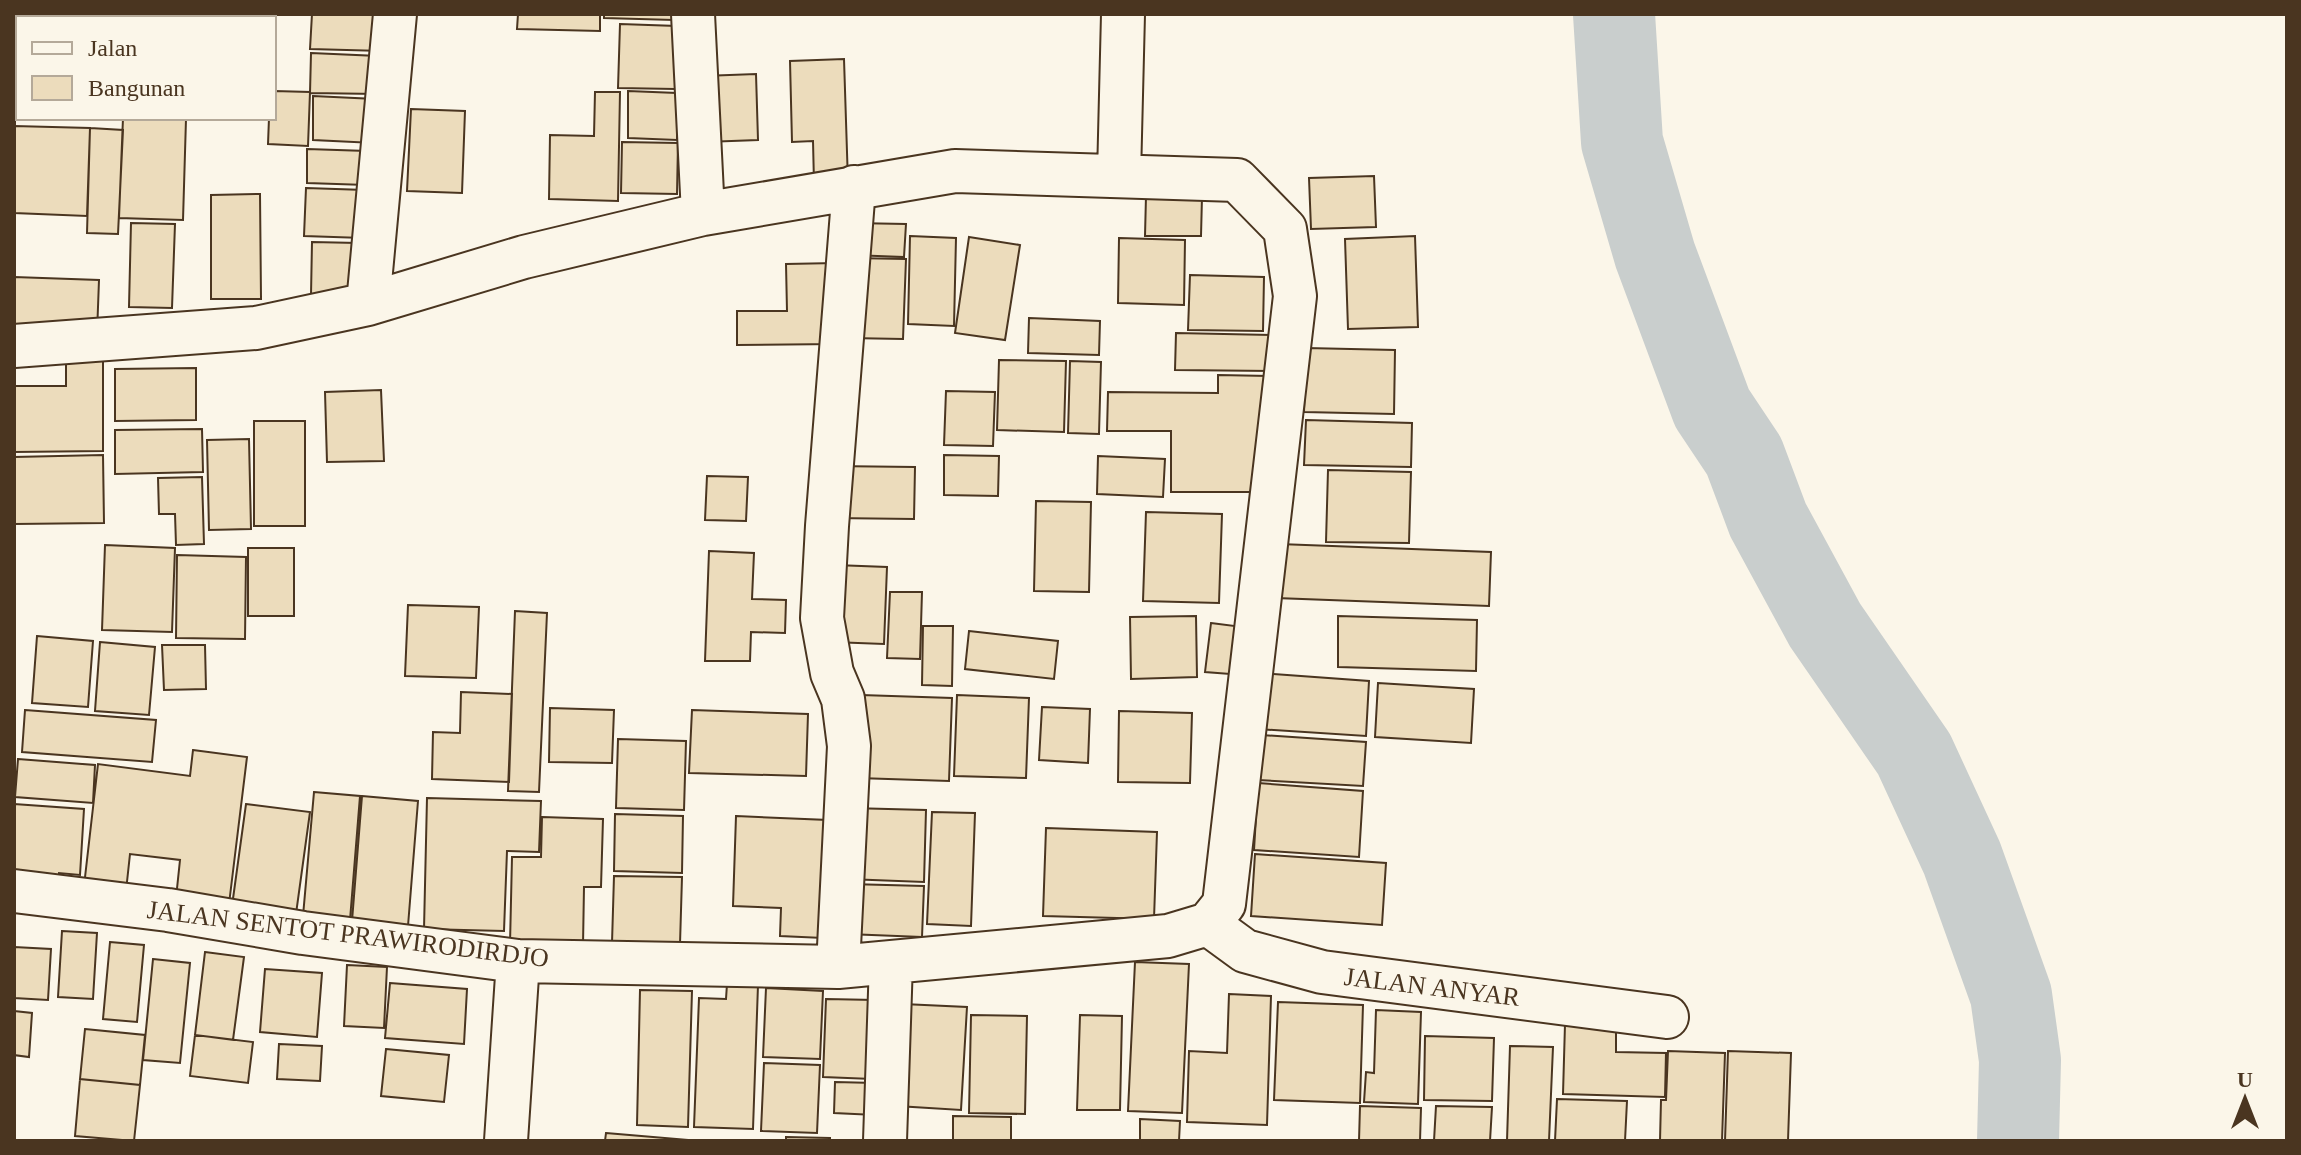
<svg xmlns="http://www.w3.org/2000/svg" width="2301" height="1155" viewBox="0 0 2301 1155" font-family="'Times New Roman',serif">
	<rect width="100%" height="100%" fill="#fbf6e9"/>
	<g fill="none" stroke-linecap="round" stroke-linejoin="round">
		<path stroke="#c9cecd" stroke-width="82" d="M 1614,14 L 1622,142 L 1655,255 L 1712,408 L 1744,456 L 1768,520 L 1825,625 L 1914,754 L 1962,858 L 2011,995 L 2020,1060 L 2018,1141"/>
	</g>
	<path fill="#ecdcbc" stroke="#4a3520" stroke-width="2" d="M 74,14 L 168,14 L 168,18 L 74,18 Z
		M 178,14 L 224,14 L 224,18 L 178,18 Z
		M 312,14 L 384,14 L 383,51 L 310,49 Z
		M 518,14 L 600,14 L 600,31 L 517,29 Z
		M 604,14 L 674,14 L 674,20 L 604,18 Z
		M 620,24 L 677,26 L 675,89 L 618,88 Z
		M 14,49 L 18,49 L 18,107 L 14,107 Z
		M 311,53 L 378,56 L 378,94 L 310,93 Z
		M 844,59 L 848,183 L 814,183 L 813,141 L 792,142 L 790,61 Z
		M 756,74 L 758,140 L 705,142 L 703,76 Z
		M 274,91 L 310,92 L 308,146 L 268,144 L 269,118 L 274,118 Z
		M 628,91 L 677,93 L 677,140 L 628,138 Z
		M 595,92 L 620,92 L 618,201 L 549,199 L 550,135 L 594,136 Z
		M 313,96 L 375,99 L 374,143 L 313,140 Z
		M 411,109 L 465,111 L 462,193 L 407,191 Z
		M 123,118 L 186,119 L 183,220 L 119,218 Z
		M 14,126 L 90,128 L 87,216 L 14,213 Z
		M 90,128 L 123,130 L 118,234 L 87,233 Z
		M 622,142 L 678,143 L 677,194 L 621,193 Z
		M 307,149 L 367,151 L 366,185 L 307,183 Z
		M 1374,176 L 1376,227 L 1311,229 L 1309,178 Z
		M 306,188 L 365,190 L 363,238 L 304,236 Z
		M 260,194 L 261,299 L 211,299 L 211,195 Z
		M 1146,196 L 1202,197 L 1201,236 L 1145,236 Z
		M 131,223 L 175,224 L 172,308 L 129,307 Z
		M 853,223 L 906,224 L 904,257 L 851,255 Z
		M 910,236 L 956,238 L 954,326 L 908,324 Z
		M 1415,236 L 1418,327 L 1348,329 L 1345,239 Z
		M 969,237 L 1020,245 L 1005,340 L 955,333 Z
		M 1119,238 L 1185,240 L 1184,305 L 1118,303 Z
		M 312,242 L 358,243 L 357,296 L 311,295 Z
		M 852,258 L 906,259 L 903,339 L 849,338 Z
		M 836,263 L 837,344 L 737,345 L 737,311 L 787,311 L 786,264 Z
		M 1190,275 L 1264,277 L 1263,331 L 1188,330 Z
		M 14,277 L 99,280 L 97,334 L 14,332 Z
		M 1029,318 L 1100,321 L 1099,355 L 1028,353 Z
		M 1176,333 L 1273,335 L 1272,371 L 1175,370 Z
		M 1306,348 L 1395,350 L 1394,414 L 1304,412 Z
		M 66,358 L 103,358 L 103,451 L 14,452 L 14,386 L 66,386 Z
		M 999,360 L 1066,361 L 1064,432 L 997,430 Z
		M 1070,361 L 1101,362 L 1099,434 L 1068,433 Z
		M 196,368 L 196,420 L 115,421 L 115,369 Z
		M 1218,375 L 1269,376 L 1268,492 L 1171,492 L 1171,431 L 1107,431 L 1108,392 L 1218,393 Z
		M 381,390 L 384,461 L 327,462 L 325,392 Z
		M 946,391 L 995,392 L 993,446 L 944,445 Z
		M 1306,420 L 1412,423 L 1411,467 L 1304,465 Z
		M 254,421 L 305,421 L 305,526 L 254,526 Z
		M 202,429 L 203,472 L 115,474 L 115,430 Z
		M 249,439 L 251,529 L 209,530 L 207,440 Z
		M 103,455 L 104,523 L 14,524 L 14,457 Z
		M 944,455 L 999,456 L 998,496 L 944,495 Z
		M 1098,456 L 1165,459 L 1163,497 L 1097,494 Z
		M 832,466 L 915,467 L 914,519 L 832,518 Z
		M 1328,470 L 1411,472 L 1409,543 L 1326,542 Z
		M 707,476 L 748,477 L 746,521 L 705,520 Z
		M 202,477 L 204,544 L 176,545 L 175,514 L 159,514 L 158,478 Z
		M 1036,501 L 1091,502 L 1089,592 L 1034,591 Z
		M 1146,512 L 1222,514 L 1219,603 L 1143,601 Z
		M 1279,544 L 1491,552 L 1489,606 L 1276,598 Z
		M 105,545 L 175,548 L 172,632 L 102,630 Z
		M 248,548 L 294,548 L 294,616 L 248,616 Z
		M 709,551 L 754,553 L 752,599 L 786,600 L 785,633 L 751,632 L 750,661 L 705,661 Z
		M 177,555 L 246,557 L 245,639 L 176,638 Z
		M 835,565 L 887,567 L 884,644 L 832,642 Z
		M 890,592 L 922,592 L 920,659 L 887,658 Z
		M 408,605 L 479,607 L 476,678 L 405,676 Z
		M 515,611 L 547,613 L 539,792 L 508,791 Z
		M 1196,616 L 1197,677 L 1131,679 L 1130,617 Z
		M 1338,616 L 1477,620 L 1476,671 L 1338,667 Z
		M 1211,623 L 1235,626 L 1230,674 L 1205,672 Z
		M 923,626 L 953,626 L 952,686 L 922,685 Z
		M 969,631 L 1058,641 L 1054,679 L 965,669 Z
		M 37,636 L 93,641 L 88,707 L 32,703 Z
		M 100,642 L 155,647 L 149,715 L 95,711 Z
		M 162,645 L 205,645 L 206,689 L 164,690 Z
		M 1261,673 L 1369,681 L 1366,736 L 1258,729 Z
		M 1378,683 L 1474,689 L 1471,743 L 1375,737 Z
		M 461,692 L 512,694 L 509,782 L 432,779 L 433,732 L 460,733 Z
		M 861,695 L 952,698 L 949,781 L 858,778 Z
		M 957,695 L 1029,698 L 1026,778 L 954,776 Z
		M 1042,707 L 1090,709 L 1088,763 L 1039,760 Z
		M 550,708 L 614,710 L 612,763 L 549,762 Z
		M 25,710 L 156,720 L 152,762 L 22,752 Z
		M 692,710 L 808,714 L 806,776 L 689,773 Z
		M 1119,711 L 1192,713 L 1190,783 L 1118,782 Z
		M 1261,735 L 1366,742 L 1363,786 L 1258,780 Z
		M 618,739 L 686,741 L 684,810 L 616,808 Z
		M 193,750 L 247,757 L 229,904 L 176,898 L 180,860 L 130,854 L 126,891 L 84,886 L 98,764 L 190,776 Z
		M 18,759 L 95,765 L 93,803 L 15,797 Z
		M 1258,783 L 1363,791 L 1359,857 L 1254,850 Z
		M 314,792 L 360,796 L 350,920 L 303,916 Z
		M 362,796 L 418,801 L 408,926 L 352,921 Z
		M 427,798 L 541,801 L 539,852 L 507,851 L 504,931 L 424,929 Z
		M 14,804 L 84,809 L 80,875 L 59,873 L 58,891 L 14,888 Z
		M 246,804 L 310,812 L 296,914 L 232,906 Z
		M 850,808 L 926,810 L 924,882 L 847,879 Z
		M 932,812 L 975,813 L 971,926 L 927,924 Z
		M 615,814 L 683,816 L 682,873 L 614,871 Z
		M 736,816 L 828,820 L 823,938 L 780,936 L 781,908 L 733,906 Z
		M 542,817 L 603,819 L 601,887 L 584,887 L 583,945 L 510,944 L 512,857 L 541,857 Z
		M 1046,828 L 1157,832 L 1154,919 L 1043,916 Z
		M 1255,854 L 1386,863 L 1382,925 L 1251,916 Z
		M 614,876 L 682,877 L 680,944 L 612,943 Z
		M 849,884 L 924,886 L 922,937 L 847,934 Z
		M 62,931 L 97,933 L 93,999 L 58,997 Z
		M 110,942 L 144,945 L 137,1022 L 103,1019 Z
		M 14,947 L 51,949 L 48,1000 L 14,998 Z
		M 205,952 L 244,957 L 233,1040 L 195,1035 Z
		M 153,959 L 190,963 L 180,1063 L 143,1060 Z
		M 1135,962 L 1189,964 L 1182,1113 L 1128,1111 Z
		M 347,965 L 387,967 L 384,1028 L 344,1026 Z
		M 265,969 L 322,973 L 317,1037 L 260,1032 Z
		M 390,983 L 467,989 L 464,1044 L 385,1038 Z
		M 727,984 L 758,985 L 753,1129 L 694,1127 L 699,998 L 726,999 Z
		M 766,988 L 823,991 L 820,1059 L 763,1057 Z
		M 640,990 L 692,991 L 688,1127 L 637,1125 Z
		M 1229,994 L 1271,996 L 1267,1125 L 1187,1122 L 1189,1051 L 1227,1053 Z
		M 826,999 L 875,1000 L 872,1079 L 823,1077 Z
		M 1278,1002 L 1363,1005 L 1360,1103 L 1274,1100 Z
		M 903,1004 L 967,1007 L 961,1110 L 897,1106 Z
		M 1376,1010 L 1421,1012 L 1418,1104 L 1364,1102 L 1366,1072 L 1374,1073 Z
		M 14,1011 L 32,1013 L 29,1057 L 14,1055 Z
		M 971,1015 L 1027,1016 L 1025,1114 L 969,1113 Z
		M 1080,1015 L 1122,1016 L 1120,1110 L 1077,1110 Z
		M 1565,1024 L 1616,1025 L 1616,1052 L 1666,1053 L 1665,1097 L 1563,1094 Z
		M 85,1029 L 145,1035 L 140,1085 L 80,1079 Z
		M 195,1035 L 253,1042 L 248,1083 L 190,1076 Z
		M 1425,1036 L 1494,1038 L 1492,1101 L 1424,1100 Z
		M 279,1044 L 322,1046 L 320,1081 L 277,1079 Z
		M 1510,1046 L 1553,1047 L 1549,1141 L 1507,1141 Z
		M 386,1049 L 449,1055 L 444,1102 L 381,1096 Z
		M 1668,1051 L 1725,1053 L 1722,1141 L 1660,1141 L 1661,1100 L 1666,1100 Z
		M 1728,1051 L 1791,1053 L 1788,1141 L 1725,1141 Z
		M 764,1063 L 820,1065 L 817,1133 L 761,1131 Z
		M 80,1079 L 140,1085 L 134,1141 L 75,1136 Z
		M 835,1082 L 875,1083 L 875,1115 L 834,1113 Z
		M 1557,1099 L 1627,1101 L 1625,1141 L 1555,1141 Z
		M 1360,1106 L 1421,1108 L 1420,1141 L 1359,1141 Z
		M 1436,1106 L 1492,1107 L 1490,1141 L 1434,1141 Z
		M 953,1116 L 1011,1117 L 1011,1141 L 953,1141 Z
		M 1140,1119 L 1180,1121 L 1179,1141 L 1140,1141 Z
		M 606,1133 L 700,1141 L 605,1141 Z
		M 786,1137 L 830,1138 L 830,1141 L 786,1141 Z"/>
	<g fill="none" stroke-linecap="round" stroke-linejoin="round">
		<g stroke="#4a3520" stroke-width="46">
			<path id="minor" d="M 693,14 L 703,214
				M 1119,176 L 1123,14
				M 368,304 L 395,14
				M 14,346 L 256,328 L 368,304 L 524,257 L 703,214 L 955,171 L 1237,180 L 1285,229 L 1295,296 L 1224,904 L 1208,924
				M 14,891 L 168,910 L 303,933 L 518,961 L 838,967 L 1168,936 L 1208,924
				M 1208,924 L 1245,951 L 1322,972 L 1667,1017
				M 838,967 L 849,746 L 843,699 L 832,673 L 822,618 L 827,526 L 854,187
				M 506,1141 L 518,961
				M 885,1141 L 891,962"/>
		</g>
		<use href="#minor" stroke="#fbf6e9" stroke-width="42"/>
	</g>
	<g text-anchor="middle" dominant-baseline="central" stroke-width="6" stroke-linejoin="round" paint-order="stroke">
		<g font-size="26" fill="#4a3520" stroke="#fbf6e9">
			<text transform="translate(348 934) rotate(7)">JALAN SENTOT PRAWIRODIRDJO</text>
			<text transform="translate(1432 987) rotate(7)">JALAN ANYAR</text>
		</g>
	</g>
	<rect width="2301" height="1155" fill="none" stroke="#4a3520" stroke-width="32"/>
	<rect x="16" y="16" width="260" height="104" fill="#fbf6e9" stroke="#b4a999" stroke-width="2"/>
	<rect x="32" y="42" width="40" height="12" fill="#fbf6e9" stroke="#b4a999" stroke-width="2"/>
	<text x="88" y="56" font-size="24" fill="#4a3520">Jalan</text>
	<rect x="32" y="76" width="40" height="24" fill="#ecdcbc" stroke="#b4a999" stroke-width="2"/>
	<text x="88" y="96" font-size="24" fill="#4a3520">Bangunan</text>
	<g transform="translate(2245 1099)" stroke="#fbf6e9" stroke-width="6" paint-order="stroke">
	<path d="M0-6L14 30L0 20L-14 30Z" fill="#4a3520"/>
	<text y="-12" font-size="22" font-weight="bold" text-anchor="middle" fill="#4a3520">U</text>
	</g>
</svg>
